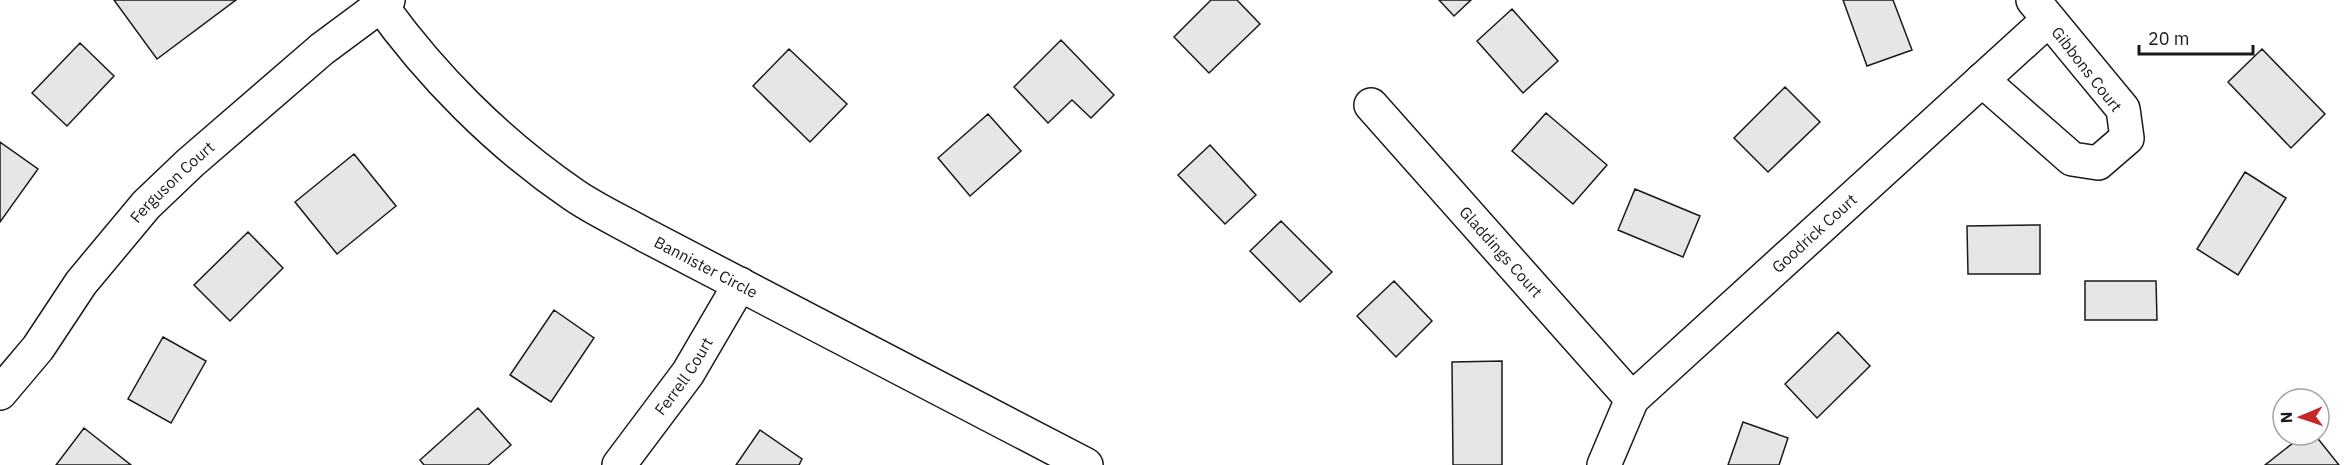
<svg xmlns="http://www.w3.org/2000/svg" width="2349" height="465" viewBox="0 0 2349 465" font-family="'IBM Plex Sans',sans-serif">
	<rect width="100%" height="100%" fill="#fff"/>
	<path fill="#e6e6e6" stroke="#1a1a1a" stroke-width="1.5" d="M 114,0 L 236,0 L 157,59 Z
		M 1211,0 L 1237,0 L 1260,24 L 1209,73 L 1174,37 Z
		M 1439,0 L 1471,0 L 1454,16 Z
		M 1843,0 L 1893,0 L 1912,50 L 1867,66 Z
		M 1512,9 L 1558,61 L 1523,93 L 1477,41 Z
		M 1061,40 L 1114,95 L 1091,118 L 1072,100 L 1048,123 L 1014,87 Z
		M 80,43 L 114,76 L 67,126 L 32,93 Z
		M 789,49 L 847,104 L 810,142 L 753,86 Z
		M 2262,49 L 2325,114 L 2291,148 L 2228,82 Z
		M 1785,87 L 1820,122 L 1768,172 L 1734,138 Z
		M 1546,113 L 1607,165 L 1573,204 L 1512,151 Z
		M 988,114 L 1021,151 L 970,196 L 938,158 Z
		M 0,142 L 38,169 L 0,222 Z
		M 1210,145 L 1256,195 L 1225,224 L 1178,175 Z
		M 354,154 L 396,206 L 337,254 L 295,202 Z
		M 2245,172 L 2286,198 L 2238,275 L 2197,249 Z
		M 1635,189 L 1700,216 L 1683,257 L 1618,230 Z
		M 1281,221 L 1332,272 L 1300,302 L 1250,251 Z
		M 2040,225 L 2040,274 L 1968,274 L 1967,226 Z
		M 248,232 L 283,268 L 230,321 L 194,285 Z
		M 1394,281 L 1432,321 L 1396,357 L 1357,316 Z
		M 2085,281 L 2156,281 L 2157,320 L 2085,320 Z
		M 554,310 L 594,338 L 551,402 L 510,375 Z
		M 1838,332 L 1870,366 L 1817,418 L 1785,384 Z
		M 163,337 L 206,361 L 171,423 L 128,399 Z
		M 1502,361 L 1502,465 L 1453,465 L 1452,362 Z
		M 478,408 L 511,445 L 488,465 L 424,465 L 420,460 Z
		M 1743,422 L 1788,438 L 1779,465 L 1728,465 Z
		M 84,428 L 131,465 L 56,465 Z
		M 760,430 L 802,459 L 799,465 L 736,465 Z
		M 2303,435 L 2315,435 L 2339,465 L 2265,465 Z"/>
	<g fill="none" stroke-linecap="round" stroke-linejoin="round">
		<g stroke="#1a1a1a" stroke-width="36">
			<g id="minor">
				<path id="s1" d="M 377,0 C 430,75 498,143 574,195 C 596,210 622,222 645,235 L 1086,465"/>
				<path d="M 1982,80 L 2072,159 L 2098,163 L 2127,138 L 2123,109 L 2033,0"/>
				<path id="s2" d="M 1371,105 L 1632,399"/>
				<path id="s3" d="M 0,393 L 38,348 L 81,283 L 146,205 L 190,163 L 322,49 L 388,0"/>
				<path id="s4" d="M 619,465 L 688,373 L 740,284"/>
				<path id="s5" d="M 1604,465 L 1632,399 L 2048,20"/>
			</g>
		</g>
		<use href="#minor" stroke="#fff" stroke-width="33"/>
	</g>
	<g text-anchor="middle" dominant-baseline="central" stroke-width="4.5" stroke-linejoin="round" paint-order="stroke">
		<g font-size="16" fill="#1a1a1a" stroke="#fff">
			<text transform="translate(2087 69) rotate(52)">Gibbons Court</text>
			<text stroke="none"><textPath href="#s3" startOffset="273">Ferguson Court</textPath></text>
			<text stroke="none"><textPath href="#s5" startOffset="318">Goodrick Court</textPath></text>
			<text stroke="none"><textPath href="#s2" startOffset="196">Gladdings Court</textPath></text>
			<text stroke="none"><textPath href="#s1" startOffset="429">Bannister Circle</textPath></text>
			<text stroke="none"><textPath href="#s4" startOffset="110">Ferrell Court</textPath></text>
		</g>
	</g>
	<g transform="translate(2301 417) rotate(268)"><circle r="28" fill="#ffffff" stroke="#a3a3a3" stroke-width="1.5"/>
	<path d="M0-4.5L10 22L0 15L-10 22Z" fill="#c62828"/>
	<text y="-9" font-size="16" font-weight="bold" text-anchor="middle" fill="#1a1a1a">N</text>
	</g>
	<path d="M2139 45v9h114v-9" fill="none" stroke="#1a1a1a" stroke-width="3"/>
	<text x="2148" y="45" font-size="18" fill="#1a1a1a" stroke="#ffffff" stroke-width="4.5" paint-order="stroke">20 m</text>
</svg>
